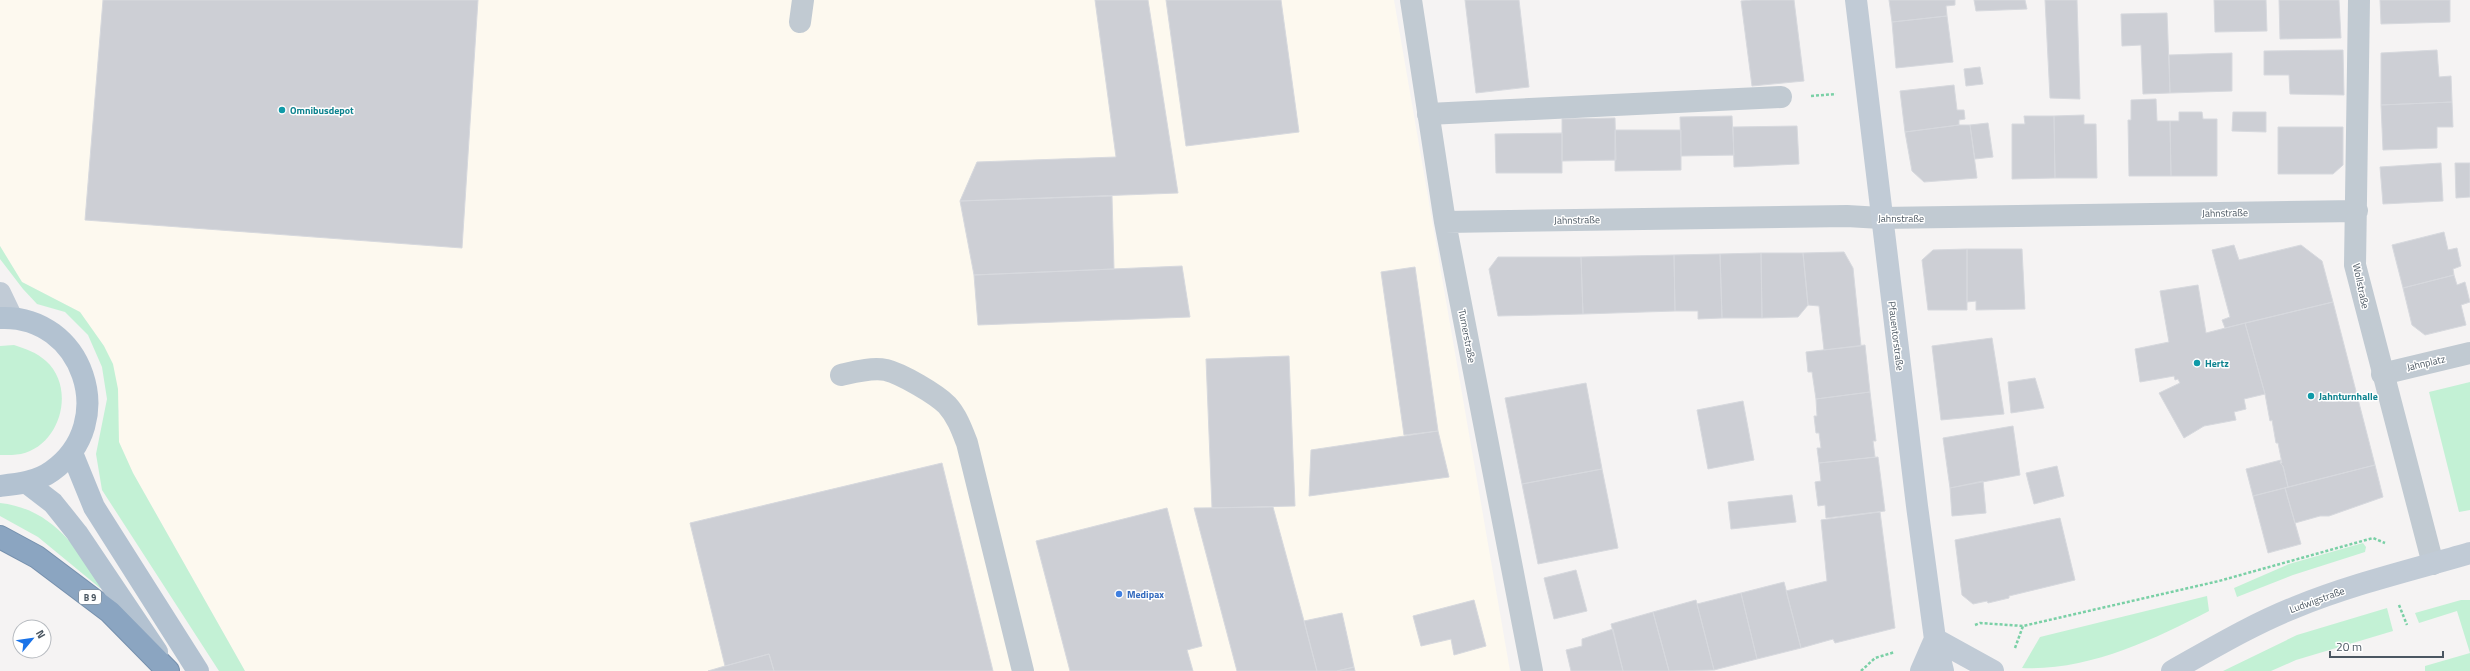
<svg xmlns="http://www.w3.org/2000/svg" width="2470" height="671" viewBox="0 0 2470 671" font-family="'Titillium Web',sans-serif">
	<rect width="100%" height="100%" fill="#f5f3f3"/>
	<path fill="#fdf9ef" d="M 0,0 L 1394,0 L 1510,671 L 245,671 L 133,473 L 119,442 L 117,430 L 119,411 L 104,346 L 80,312 L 22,282 L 0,246 Z"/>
	<path fill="#c3f1d5" d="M 0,246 L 22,282 L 80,312 L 104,346 L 113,364 L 118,389 L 119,442 L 133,473 L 245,671 L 219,671 L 102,490 L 96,454 L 107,399 L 102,367 L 88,335 L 65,312 L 37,304 L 23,289 L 0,259 Z
		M 14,345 C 26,349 36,352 46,361 C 76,388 61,445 21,454 C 15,455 9,455 3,455 L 0,455 L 0,346 Z
		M 2470,382 L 2470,510 L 2459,512 L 2429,392 Z
		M 0,503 C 53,509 74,547 105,585 L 100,588 L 38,537 L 0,516 Z
		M 2363,543 L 2366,547 L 2365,552 L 2293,575 L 2237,597 L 2234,588 L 2289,564 Z
		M 2207,596 L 2209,611 C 2153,640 2088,671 2022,668 L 2040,637 Z
		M 2461,600 L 2470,600 L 2470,671 L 2425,671 L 2425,666 L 2470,653 L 2457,611 L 2419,623 L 2415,613 Z
		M 2387,608 L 2393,631 L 2296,660 L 2271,671 L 2223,671 L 2297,635 Z"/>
	<path fill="#cdcfd5" stroke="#d7d9de" d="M 103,0 L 478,0 L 462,248 L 85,220 Z
		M 1095,0 L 1148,0 L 1178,193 L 960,201 L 977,162 L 1116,157 Z
		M 1166,0 L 1281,0 L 1299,132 L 1186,146 Z
		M 1465,0 L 1519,0 L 1529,87 L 1476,93 Z
		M 1752,0 L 1794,0 L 1804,81 L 1752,86 L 1741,1 Z
		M 1889,0 L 1955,0 L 1955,5 L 1946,6 L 1947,16 L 1892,22 Z
		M 1974,0 L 2025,0 L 2027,9 L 1976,11 Z
		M 2045,0 L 2077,0 L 2080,99 L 2050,98 Z
		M 2214,0 L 2266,0 L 2267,31 L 2215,32 Z
		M 2279,0 L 2339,0 L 2341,38 L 2280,39 Z
		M 2380,0 L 2450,0 L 2450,22 L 2381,24 Z
		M 2167,13 L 2170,93 L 2143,94 L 2141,45 L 2122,46 L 2121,14 Z
		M 1947,16 L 1953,62 L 1896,68 L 1892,22 Z
		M 2343,50 L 2344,95 L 2290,94 L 2289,75 L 2264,75 L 2264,51 Z
		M 2437,50 L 2439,77 L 2451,76 L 2452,102 L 2381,105 L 2381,53 Z
		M 2232,53 L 2232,91 L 2170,93 L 2169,55 Z
		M 1980,67 L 1983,84 L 1966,86 L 1964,69 Z
		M 1954,85 L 1957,110 L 1964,110 L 1965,119 L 1959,120 L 1959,125 L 1905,132 L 1900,91 Z
		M 2156,99 L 2157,121 L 2170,121 L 2171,176 L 2129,176 L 2128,120 L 2131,120 L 2131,100 Z
		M 2452,102 L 2453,127 L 2437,127 L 2437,148 L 2383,150 L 2381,105 Z
		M 2179,112 L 2202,112 L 2203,119 L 2217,119 L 2217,176 L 2171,176 L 2170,121 L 2179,121 Z
		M 2233,112 L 2266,112 L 2266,132 L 2232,131 Z
		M 2084,115 L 2084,124 L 2096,124 L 2097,178 L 2055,178 L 2054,116 Z
		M 1732,116 L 1734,155 L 1681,156 L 1680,117 Z
		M 2024,116 L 2054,116 L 2055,178 L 2012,179 L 2012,124 L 2025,124 Z
		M 1615,118 L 1616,160 L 1562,161 L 1562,119 Z
		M 1988,123 L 1993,157 L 1975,159 L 1970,125 Z
		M 1959,125 L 1970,125 L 1977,178 L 1924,182 L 1912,171 L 1905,132 Z
		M 1797,126 L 1799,164 L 1734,167 L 1733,127 Z
		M 2278,127 L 2343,127 L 2343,165 L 2333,174 L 2278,174 Z
		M 1615,130 L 1681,130 L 1681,170 L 1615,171 Z
		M 1562,133 L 1562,173 L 1496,173 L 1495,134 Z
		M 2441,163 L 2443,201 L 2383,204 L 2380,167 Z
		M 2455,163 L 2470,163 L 2470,197 L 2456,198 Z
		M 1112,196 L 1114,269 L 974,275 L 960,201 Z
		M 2444,232 L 2448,250 L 2457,248 L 2461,266 L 2453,269 L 2454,275 L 2403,288 L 2392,245 Z
		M 2234,245 L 2239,260 L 2301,245 L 2322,261 L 2333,302 L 2225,328 L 2222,320 L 2230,317 L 2212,250 Z
		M 1967,249 L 1967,310 L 1928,310 L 1922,260 L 1933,250 Z
		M 1967,249 L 2022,249 L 2025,309 L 1976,310 L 1976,301 L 1967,302 Z
		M 1844,252 L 1853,268 L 1861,346 L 1824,350 L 1819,306 L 1808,305 L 1803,253 Z
		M 1761,253 L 1762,318 L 1722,318 L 1720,254 Z
		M 1761,253 L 1803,253 L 1808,305 L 1798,317 L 1762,318 Z
		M 1720,254 L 1722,318 L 1698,319 L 1698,311 L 1675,311 L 1674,255 Z
		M 1674,255 L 1675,311 L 1583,314 L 1581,257 Z
		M 1498,257 L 1581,257 L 1583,314 L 1498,316 L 1489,269 Z
		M 1182,266 L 1190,317 L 978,325 L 974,275 Z
		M 1415,267 L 1438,431 L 1404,435 L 1381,272 Z
		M 2454,275 L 2457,285 L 2465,282 L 2470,302 L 2461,305 L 2466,325 L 2425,335 L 2412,325 L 2403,288 Z
		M 2198,285 L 2206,333 L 2245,323 L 2265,394 L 2244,399 L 2246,409 L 2234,412 L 2236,420 L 2204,426 L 2184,438 L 2159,393 L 2180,383 L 2178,379 L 2175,380 L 2174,376 L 2140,382 L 2135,349 L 2169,342 L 2160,291 Z
		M 2333,302 L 2375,465 L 2288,487 L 2283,466 L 2280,463 L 2282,463 L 2278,443 L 2276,443 L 2272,420 L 2270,421 L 2265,394 L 2245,323 Z
		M 1992,338 L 2004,414 L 1941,420 L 1932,346 Z
		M 1865,345 L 1870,392 L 1816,399 L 1812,372 L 1808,372 L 1806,352 Z
		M 1289,356 L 1295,506 L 1212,508 L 1206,359 Z
		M 2035,378 L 2044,408 L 2011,413 L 2008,382 Z
		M 1586,383 L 1602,469 L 1522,484 L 1505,398 Z
		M 1870,392 L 1876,441 L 1873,441 L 1875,457 L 1819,463 L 1817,448 L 1821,448 L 1819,433 L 1816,433 L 1814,416 L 1817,416 L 1816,399 Z
		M 1743,401 L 1754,460 L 1708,469 L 1697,410 Z
		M 2013,426 L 2020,475 L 1950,488 L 1943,438 Z
		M 1438,431 L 1449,477 L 1309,496 L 1311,450 Z
		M 1878,457 L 1885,511 L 1826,518 L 1825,505 L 1818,506 L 1815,482 L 1821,481 L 1819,463 Z
		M 2281,460 L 2280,463 L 2283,466 L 2288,487 L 2253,496 L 2246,469 Z
		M 942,463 L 993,671 L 774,671 L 769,654 L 725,666 L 690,523 Z
		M 2375,465 L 2383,497 L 2329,516 L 2320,516 L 2295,523 L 2285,488 Z
		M 2057,466 L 2064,496 L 2034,504 L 2026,473 Z
		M 1602,469 L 1618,548 L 1538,564 L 1522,484 Z
		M 1983,481 L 1986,513 L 1952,516 L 1950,488 Z
		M 2285,488 L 2301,544 L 2268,553 L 2253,496 Z
		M 1792,495 L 1796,522 L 1731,529 L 1728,502 Z
		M 1273,507 L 1304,621 L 1317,671 L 1237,671 L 1194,508 Z
		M 1167,508 L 1202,646 L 1187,650 L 1193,671 L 1070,671 L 1036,541 Z
		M 1880,512 L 1895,628 L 1835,643 L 1833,639 L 1801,648 L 1786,591 L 1827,581 L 1821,520 Z
		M 2060,518 L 2075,580 L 2009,596 L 2009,598 L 1988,603 L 1987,601 L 1973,604 L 1962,595 L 1955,540 Z
		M 1576,570 L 1587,611 L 1554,619 L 1544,578 Z
		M 1784,582 L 1801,648 L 1757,659 L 1741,593 Z
		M 1741,593 L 1757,659 L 1714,670 L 1697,604 Z
		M 1474,600 L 1486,646 L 1454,655 L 1451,639 L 1421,646 L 1413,616 Z
		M 1696,600 L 1714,670 L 1669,671 L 1653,612 Z
		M 1653,612 L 1669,671 L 1623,671 L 1611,624 Z
		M 1342,613 L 1354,667 L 1337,671 L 1317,671 L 1304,621 Z
		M 1613,629 L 1623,671 L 1571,671 L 1566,650 L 1582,646 L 1582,639 Z
		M 769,654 L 774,671 L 708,671 L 725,666 Z
		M 1354,667 L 1355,671 L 1337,671 Z"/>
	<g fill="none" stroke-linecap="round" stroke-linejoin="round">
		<g stroke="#7690ad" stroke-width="24">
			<path id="highway" d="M 0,537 L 37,557 L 110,612 L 168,671"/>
		</g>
		<path stroke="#7ad0a6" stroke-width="2.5" stroke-dasharray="3 2" stroke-linecap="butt" d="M 1811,96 L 1836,94
			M 2399,605 L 2407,625
			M 1975,625 L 1980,623 L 2023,626 L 2219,581 L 2373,538 L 2385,543
			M 2015,648 L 2023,626
			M 1861,671 L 1875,658 L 1895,652"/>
		<path stroke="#c1cad2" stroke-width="22" d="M 800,22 L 803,0
			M 1428,114 L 1781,97
			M 2382,374 L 2470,353
			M 841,375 C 854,372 872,367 886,370 C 902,374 936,394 947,405 C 957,416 962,430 967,443 L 1023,671"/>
		<path stroke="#c1cad2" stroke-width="22" d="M 1411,0 L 1445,222 L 1532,671
			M 2359,0 L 2355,265 L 2433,564
			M 1445,222 L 1847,216 L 1881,218 L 2357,211"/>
		<path stroke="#c1cbd6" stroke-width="22" d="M 1856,0 L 1917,506 L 1935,639 L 1943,671
			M 0,293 L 12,318
			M 1935,639 L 1993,671
			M 1921,671 L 1935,639
			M 2172,671 C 2213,648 2253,624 2296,607 C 2352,584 2412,570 2470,553"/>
		<path stroke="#b3c2d1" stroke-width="22" d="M 0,318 C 83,314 120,423 52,471 C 37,482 18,484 0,486
			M 72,453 L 94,507 L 198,671
			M 27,483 L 53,503 L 77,533 L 157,652"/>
		<use href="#highway" stroke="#8ba5c1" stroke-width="22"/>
	</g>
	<g fill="#0f9aa8" stroke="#fff" stroke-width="1.5">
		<circle cx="282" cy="110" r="4"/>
		<circle cx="2197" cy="363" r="4"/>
		<circle cx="2311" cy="396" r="4"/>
	</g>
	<circle fill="#3f7fe0" stroke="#fff" stroke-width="1.5" cx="1119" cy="594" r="4"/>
	<g text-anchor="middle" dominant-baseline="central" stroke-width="3" stroke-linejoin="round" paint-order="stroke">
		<rect fill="#fff" stroke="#808990" stroke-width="1" x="79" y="590" width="22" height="14" rx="3"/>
		<g font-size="9" font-weight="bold" fill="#4a5661">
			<text x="90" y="597">B 9</text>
		</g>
		<g font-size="10" font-weight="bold" fill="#0d838f" stroke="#fff" text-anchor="start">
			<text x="290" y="110">Omnibusdepot</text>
			<text x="2205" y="363">Hertz</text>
			<text x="2319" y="396">Jahnturnhalle</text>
		</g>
		<g font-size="10" fill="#4a5661" stroke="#fff">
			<text transform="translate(2225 213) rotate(-1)">Jahnstraße</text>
			<text x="1901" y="218">Jahnstraße</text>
			<text transform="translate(1577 220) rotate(-1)">Jahnstraße</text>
			<text transform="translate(2361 286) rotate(78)">Wollstraße</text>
			<text transform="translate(1467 336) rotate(79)">Turnerstraße</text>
			<text transform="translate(1896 336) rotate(83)">Pfauentorstraße</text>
			<text transform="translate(2426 363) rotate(-13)">Jahnplatz</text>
			<text transform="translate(2317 600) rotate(-20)">Ludwigstraße</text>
		</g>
		<g font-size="10" font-weight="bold" fill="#366cbe" stroke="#fff" text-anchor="start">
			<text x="1127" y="594">Medipax</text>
		</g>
	</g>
	<g transform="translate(32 639) rotate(61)"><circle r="19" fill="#ffffff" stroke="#b7bbc0"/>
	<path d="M0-3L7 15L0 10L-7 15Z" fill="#1a73e8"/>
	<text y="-6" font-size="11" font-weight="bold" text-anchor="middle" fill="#4a5661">N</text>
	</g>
	<path d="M2330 651v6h113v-6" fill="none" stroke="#4a5661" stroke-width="2"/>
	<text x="2336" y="651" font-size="12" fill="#4a5661" stroke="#ffffff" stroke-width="3" paint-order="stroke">20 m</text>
</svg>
